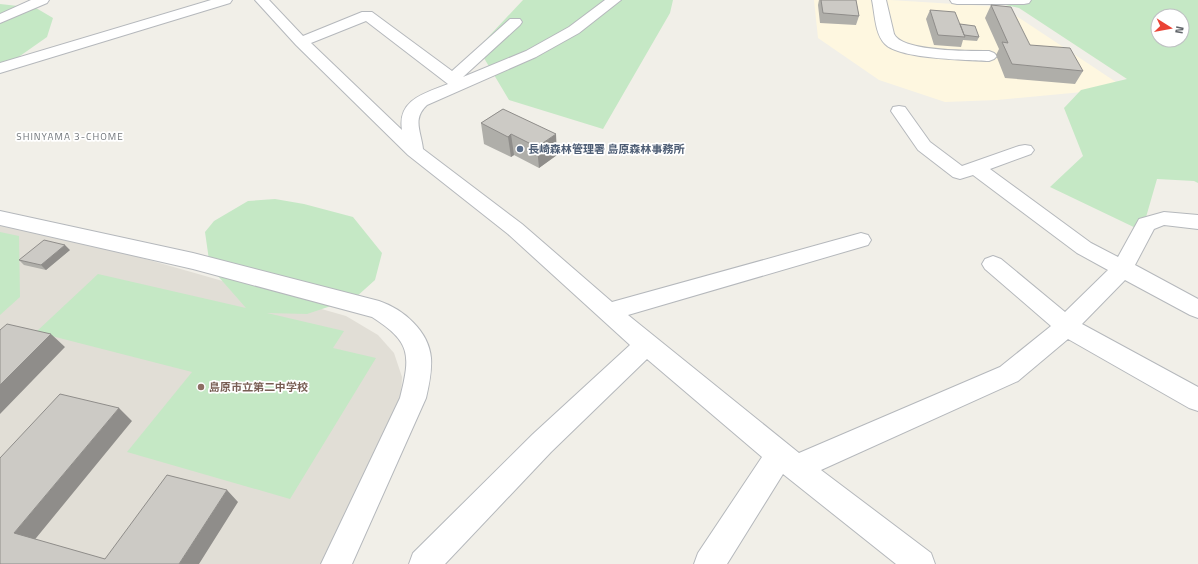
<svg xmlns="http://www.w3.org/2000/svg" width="1198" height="564" viewBox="0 0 1198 564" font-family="'Titillium Web','Noto Sans JP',sans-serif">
	<rect width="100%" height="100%" fill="#f1efe8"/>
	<path fill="#fef7e0" d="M 814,0 L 890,0 L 1003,7 L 1125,88 L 997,100 L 945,102 L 879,80 L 818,38 Z"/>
	<path fill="#e1ded6" d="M 0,225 L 107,248 L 346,316 L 378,335 L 394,353 L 402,377 L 401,397 L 321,564 L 0,564 Z"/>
	<path fill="#c5e8c5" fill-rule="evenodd" d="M 523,0 L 673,0 L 670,13 L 603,129 L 509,100 L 478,48 Z
		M 983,0 L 1198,0 L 1198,183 L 1194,181 L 1157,179 L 1142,231 L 1050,187 L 1083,156 L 1064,108 L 1081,90 L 1127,79 L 1019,8 ZM 1158,16 L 1182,16 L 1182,40 L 1158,40 Z
		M 0,4 L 36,8 L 53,18 L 47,37 L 0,70 Z
		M 275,199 L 304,204 L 353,217 L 382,253 L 375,280 L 355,298 L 307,314 L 267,313 L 344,331 L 333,348 L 376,358 L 290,499 L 127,452 L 192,372 L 36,332 L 98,274 L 246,308 L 210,267 L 205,232 L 214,221 L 248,201 Z
		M 0,232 L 19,236 L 20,297 L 0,315 Z"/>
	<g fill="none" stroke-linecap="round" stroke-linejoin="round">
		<g stroke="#b5b8bc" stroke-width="2">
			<path id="minor" d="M 31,0 L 49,0 L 47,3 L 0,23 L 0,14 Z
				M 211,0 L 232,0 L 230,3 L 0,73 L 0,63 Z
				M 255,0 L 269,0 L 303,36 L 362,12 L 372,12 L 452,71 L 510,19 L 520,19 L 522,22 L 520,25 L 463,77 L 526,51 L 569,27 L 605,0 L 621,0 L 579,33 L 536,57 L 427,105 C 412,119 421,131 423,149 L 522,224 L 612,302 L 861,233 L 868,235 L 871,240 L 868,245 L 628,315 L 799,453 L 1000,367 L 1051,326 L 985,269 L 982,264 L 985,259 L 993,256 L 1001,259 L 1065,312 L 1108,270 L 1077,253 L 973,175 L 960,179 L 953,177 L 918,150 L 891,111 L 893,107 L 899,106 L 905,107 L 930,142 L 962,166 L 1019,146 L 1025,145 L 1031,146 L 1034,150 L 1031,154 L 990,169 L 1091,243 L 1118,257 L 1139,219 L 1164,212 L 1198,215 L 1198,229 L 1164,225 L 1154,229 L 1135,265 L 1198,299 L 1198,318 L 1190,315 L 1125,280 L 1082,324 L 1198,387 L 1198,411 L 1189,408 L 1068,339 L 1018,381 L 821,470 L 931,553 L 935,564 L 896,564 L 783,474 L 727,564 L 694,564 L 698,553 L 762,457 L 647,359 L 551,452 L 445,564 L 409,564 L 413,553 L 533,434 L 630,345 L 508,234 L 408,155 L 296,45 ZM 366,21 L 448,84 C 426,93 397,99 402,130 L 311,43 Z
				M 872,0 L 886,0 L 894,34 C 902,52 970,51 989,51 L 994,53 L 997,56 L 994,59 L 989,61 C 968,60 899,59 885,44 C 875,34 875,14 872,0 Z
				M 950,0 L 1031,0 L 1029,3 L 1024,4 L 957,4 L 952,3 Z
				M 0,211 L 193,253 L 379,301 C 403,309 429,331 431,358 C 432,372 429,385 426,398 L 352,564 L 321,564 L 400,398 C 411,354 411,342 372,317 L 193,269 L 0,225 Z"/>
		</g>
		<use href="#minor" fill="#fff" fill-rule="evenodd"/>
	</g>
	<path fill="#afaea9" d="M 819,0 L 856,0 L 859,16 L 856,25 L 820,23 L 818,5 Z
		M 991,5 L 1030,45 L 1083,71 L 1075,84 L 1005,78 L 996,55 L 999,49 L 985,18 Z
		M 930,10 L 960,24 L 979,37 L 977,41 L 963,40 L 961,47 L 934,45 L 926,19 Z
		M 503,109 L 557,155 L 539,168 L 514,155 L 511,157 L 484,144 L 481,123 Z
		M 70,250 L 46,270 L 24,265 L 19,260 Z"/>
	<path fill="#8f8d8a" d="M 511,134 L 514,155 L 511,157 L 508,137 Z
		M 556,134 L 557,155 L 539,168 L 537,147 Z
		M 65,245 L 70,250 L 46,270 L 41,265 Z
		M 51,334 L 65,347 L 0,414 L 0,385 Z
		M 119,408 L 132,421 L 32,543 L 14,533 Z
		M 227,490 L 238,502 L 199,564 L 179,564 Z"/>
	<path fill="#cccac5" stroke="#8f8d8a" d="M 821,0 L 856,0 L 859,16 L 823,13 Z
		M 991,5 L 1011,7 L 1030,45 L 1070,48 L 1083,71 L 1012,64 L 1002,42 L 1008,43 Z
		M 930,10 L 955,12 L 965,37 L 938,35 Z
		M 960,24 L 975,26 L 979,37 L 964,35 Z
		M 503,109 L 556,134 L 537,147 L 511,134 L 508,137 L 481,123 Z
		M 44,240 L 65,245 L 41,265 L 19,260 Z
		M 7,324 L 51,334 L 0,385 L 0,330 Z
		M 60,394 L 119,408 L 14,533 L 105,559 L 167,475 L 227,490 L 179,564 L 0,564 L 0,458 Z"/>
	<circle fill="#5c6f8a" stroke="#fff" stroke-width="1.5" cx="520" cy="149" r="4"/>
	<circle fill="#8d6e63" stroke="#fff" stroke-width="1.5" cx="201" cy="387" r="4"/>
	<g text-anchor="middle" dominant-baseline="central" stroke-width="3.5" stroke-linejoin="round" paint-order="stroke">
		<g font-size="10" letter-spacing="1" fill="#70757a" stroke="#fff">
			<text x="70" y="136">SHINYAMA 3-CHOME</text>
		</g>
		<g font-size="11" font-weight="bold" fill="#4e5e75" stroke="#fff" text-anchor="start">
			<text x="528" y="149">長崎森林管理署 島原森林事務所</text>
		</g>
		<g font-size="11" font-weight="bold" fill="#785e54" stroke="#fff" text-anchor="start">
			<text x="209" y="387">島原市立第二中学校</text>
		</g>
	</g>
	<g transform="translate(1170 28) rotate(101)"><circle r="19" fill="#ffffff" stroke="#bfc1c3"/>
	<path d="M0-3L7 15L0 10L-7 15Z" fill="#ea4335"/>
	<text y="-6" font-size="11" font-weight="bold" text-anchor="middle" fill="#5f6368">N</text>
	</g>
</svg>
